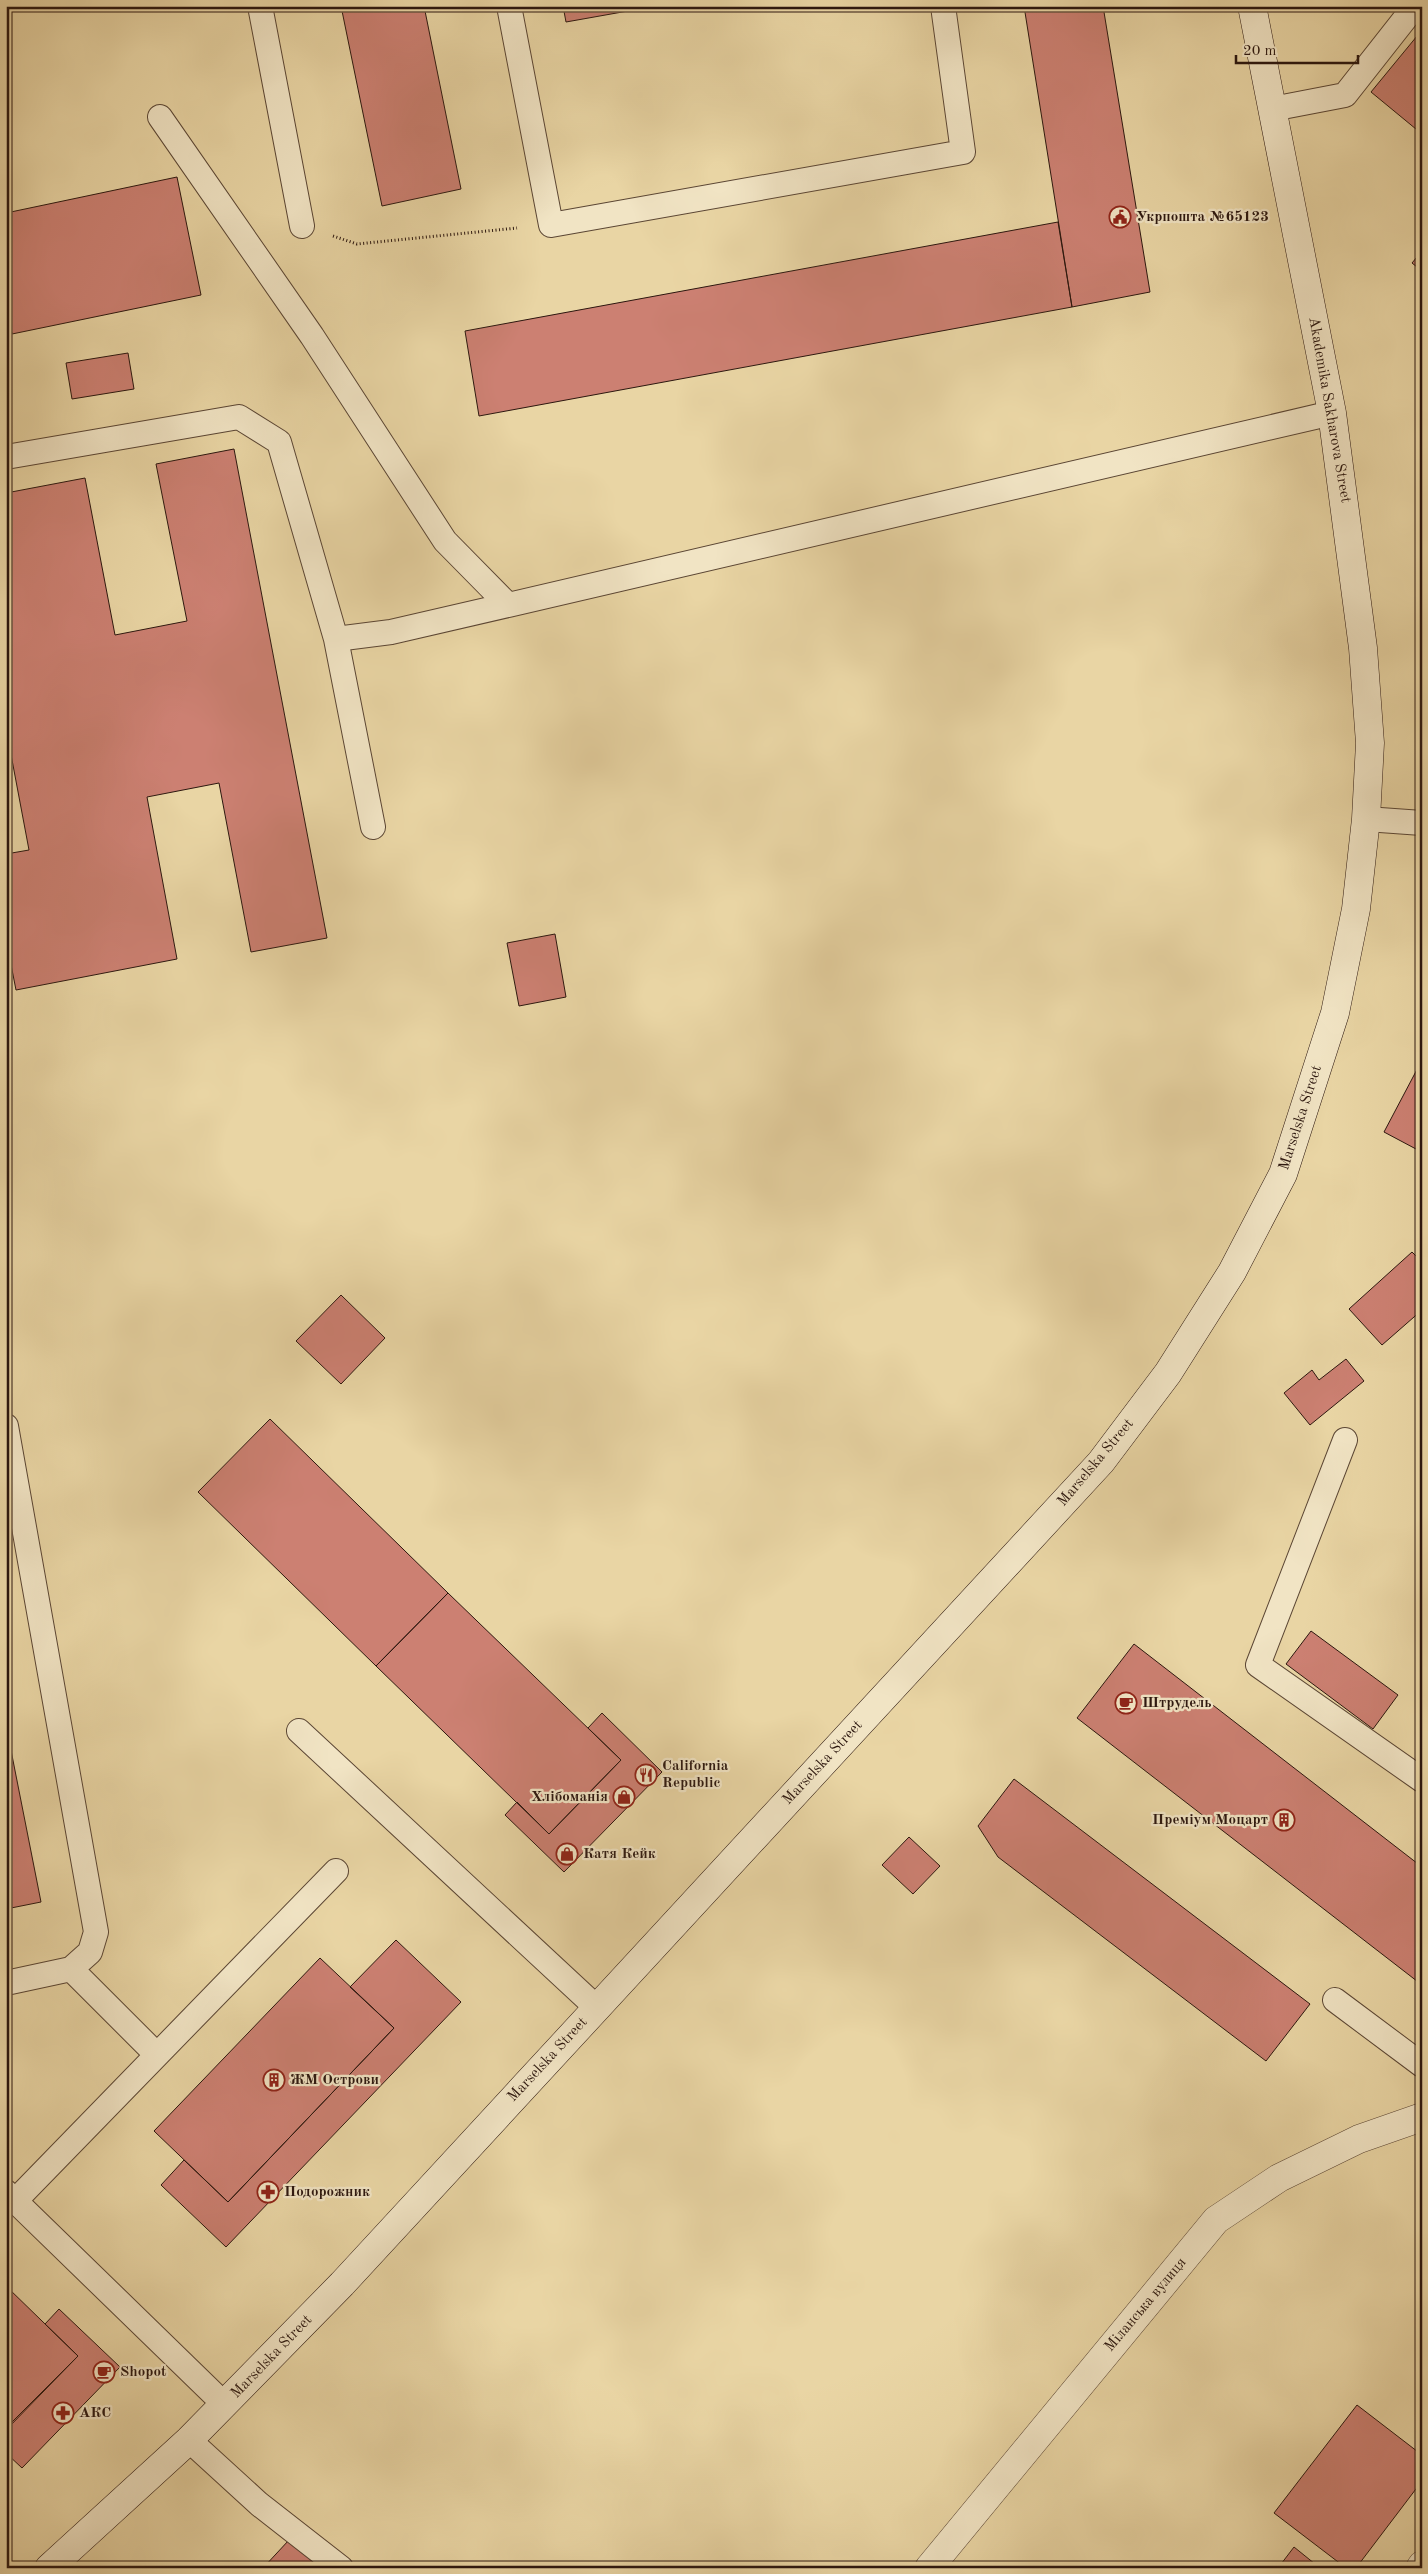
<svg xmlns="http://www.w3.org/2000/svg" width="1428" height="2574" viewBox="0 0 1428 2574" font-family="'Old Standard TT',serif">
	<rect width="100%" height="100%" fill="#e9d5a4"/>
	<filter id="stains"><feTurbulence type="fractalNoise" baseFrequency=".004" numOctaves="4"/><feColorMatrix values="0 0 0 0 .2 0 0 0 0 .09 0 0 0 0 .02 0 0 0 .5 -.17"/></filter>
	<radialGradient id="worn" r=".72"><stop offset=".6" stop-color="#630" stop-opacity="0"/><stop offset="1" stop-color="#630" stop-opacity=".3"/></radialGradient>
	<path fill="#cc8072" stroke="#2c170f" d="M 341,6 L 424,6 L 461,189 L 382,206 Z
		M 563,6 L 656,6 L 566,22 Z
		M 1024,6 L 1103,6 L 1150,292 L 1072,307 Z
		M 1422,30 L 1422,134 L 1371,92 Z
		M 177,177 L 201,295 L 12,334 L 6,304 L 6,213 Z
		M 1058,222 L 1072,307 L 479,416 L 465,331 Z
		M 1422,251 L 1422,271 L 1412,263 Z
		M 6,304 L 12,334 L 6,335 Z
		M 128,353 L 134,389 L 72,399 L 66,363 Z
		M 234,449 L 327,938 L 251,952 L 219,783 L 147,797 L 177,959 L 16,990 L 6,939 L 6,854 L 29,850 L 6,728 L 6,493 L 85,478 L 115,635 L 187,621 L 156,464 Z
		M 555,934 L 566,997 L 519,1006 L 507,943 Z
		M 1422,1060 L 1422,1138 L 1416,1149 L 1384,1132 Z
		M 1412,1252 L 1422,1262 L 1422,1310 L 1382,1345 L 1349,1309 Z
		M 341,1295 L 385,1338 L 341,1384 L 296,1341 Z
		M 1346,1359 L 1364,1381 L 1310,1425 L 1284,1393 L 1312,1370 L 1319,1380 Z
		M 270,1419 L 448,1593 L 376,1666 L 198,1492 Z
		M 448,1593 L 621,1760 L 549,1834 L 376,1666 Z
		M 1311,1631 L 1398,1695 L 1373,1729 L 1286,1664 Z
		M 1134,1644 L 1422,1867 L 1422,1985 L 1077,1718 Z
		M 602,1713 L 662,1772 L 564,1872 L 505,1815 L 517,1802 L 549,1834 L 621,1760 L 588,1728 Z
		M 6,1725 L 41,1902 L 6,1909 Z
		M 1014,1779 L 1310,2004 L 1266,2061 L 998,1857 L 978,1826 Z
		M 909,1837 L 940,1866 L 913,1894 L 882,1865 Z
		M 396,1940 L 461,2002 L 226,2247 L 161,2185 L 184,2160 L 228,2202 L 394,2028 L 350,1987 Z
		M 320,1958 L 394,2028 L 228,2202 L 154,2131 Z
		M 6,2286 L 78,2356 L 7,2429 L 6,2428 Z
		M 59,2309 L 120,2367 L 22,2468 L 6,2453 L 6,2428 L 78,2356 L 45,2324 Z
		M 1357,2405 L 1422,2455 L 1422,2481 L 1356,2568 L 1346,2568 L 1274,2513 Z
		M 289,2540 L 320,2568 L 263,2568 Z
		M 1294,2547 L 1320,2568 L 1278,2568 Z"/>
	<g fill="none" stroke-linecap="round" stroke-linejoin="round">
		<g stroke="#5b4634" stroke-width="26">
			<path id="lane" d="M 260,6 L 302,226
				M 509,6 L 551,225 L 963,152 L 943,6
				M 1272,109 L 1345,95 L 1415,6
				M 160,117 L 312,336 L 445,541 L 508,605
				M 6,457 L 239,417 L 279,442 L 336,639 L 391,632 L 508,605 L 1332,413
				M 336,639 L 373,827
				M 1366,819 L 1422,823
				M 6,1426 L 96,1932 L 90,1952 L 71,1969 L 6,1983
				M 1345,1440 L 1258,1665 L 1422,1780
				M 299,1731 L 597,2008
				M 71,1969 L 156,2054
				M 1335,2000 L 1422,2065
				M 6,2192 L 225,2405
				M 15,2201 L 336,1871
				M 189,2440 L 259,2504 L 341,2568"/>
		</g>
		<g stroke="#5b4634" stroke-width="29">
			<path id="street" d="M 929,2568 L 1216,2220 L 1279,2178 L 1359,2139 L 1422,2117
				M 1420,2568 L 1422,2565"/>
		</g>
		<g stroke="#2c170f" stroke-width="29">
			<path id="secondary" d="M 49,2568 L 189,2440 L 342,2284 L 1101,1462 L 1168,1373 L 1232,1272 L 1283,1174 L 1335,1013 L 1356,909 L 1366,819 L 1370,743 L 1363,648 L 1332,413 L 1252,6"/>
		</g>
		<path stroke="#2c170f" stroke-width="3" stroke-dasharray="1 2.5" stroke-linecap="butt" d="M 333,236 L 357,244 L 517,228"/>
		<use href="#lane" stroke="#f1e4c4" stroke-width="24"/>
		<use href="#street" stroke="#f1e4c4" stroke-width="28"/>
		<use href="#secondary" stroke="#f1e4c4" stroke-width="28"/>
	</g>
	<defs>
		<g id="civic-ring" transform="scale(1.125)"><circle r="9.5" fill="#f1e4c4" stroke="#8f2418" stroke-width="1.5"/><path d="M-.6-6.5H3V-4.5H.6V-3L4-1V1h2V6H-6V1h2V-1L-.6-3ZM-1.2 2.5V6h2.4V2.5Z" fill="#8f2418"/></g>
		<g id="cafe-ring" transform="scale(1.125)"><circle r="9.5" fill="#f1e4c4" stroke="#8f2418" stroke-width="1.5"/><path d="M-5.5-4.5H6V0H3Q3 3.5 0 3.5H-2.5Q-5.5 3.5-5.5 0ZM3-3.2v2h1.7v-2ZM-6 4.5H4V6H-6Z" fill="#8f2418"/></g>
		<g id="restaurant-ring" transform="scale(1.125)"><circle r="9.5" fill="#f1e4c4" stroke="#8f2418" stroke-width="1.5"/><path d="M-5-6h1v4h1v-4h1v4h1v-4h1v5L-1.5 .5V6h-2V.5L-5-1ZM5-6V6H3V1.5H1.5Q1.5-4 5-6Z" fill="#8f2418"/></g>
		<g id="shop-ring" transform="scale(1.125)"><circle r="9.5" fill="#f1e4c4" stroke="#8f2418" stroke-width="1.5"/><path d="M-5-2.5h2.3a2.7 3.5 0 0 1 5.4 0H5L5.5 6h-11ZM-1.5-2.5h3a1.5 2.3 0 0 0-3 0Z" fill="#8f2418"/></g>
		<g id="building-ring" transform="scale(1.125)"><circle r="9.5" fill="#f1e4c4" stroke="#8f2418" stroke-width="1.5"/><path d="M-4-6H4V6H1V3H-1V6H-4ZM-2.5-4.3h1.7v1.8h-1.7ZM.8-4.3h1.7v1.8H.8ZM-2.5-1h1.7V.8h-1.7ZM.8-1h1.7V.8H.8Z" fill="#8f2418"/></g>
		<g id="pharmacy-ring" transform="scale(1.125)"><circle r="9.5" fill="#f1e4c4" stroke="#8f2418" stroke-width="1.5"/><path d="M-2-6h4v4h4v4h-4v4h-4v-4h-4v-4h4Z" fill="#8f2418"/></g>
	</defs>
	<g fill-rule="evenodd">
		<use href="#civic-ring" x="1120" y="217"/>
		<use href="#cafe-ring" x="1126" y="1703"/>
		<use href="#restaurant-ring" x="646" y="1775"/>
		<use href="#shop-ring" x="624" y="1797"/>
		<use href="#building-ring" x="1284" y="1820"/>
		<use href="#shop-ring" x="567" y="1854"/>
		<use href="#building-ring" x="274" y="2080"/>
		<use href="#pharmacy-ring" x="268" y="2192"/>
		<use href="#cafe-ring" x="104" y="2372"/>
		<use href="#pharmacy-ring" x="63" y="2413"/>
	</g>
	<g text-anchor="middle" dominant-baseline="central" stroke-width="4.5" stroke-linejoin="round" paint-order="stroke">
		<g font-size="15" font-weight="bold" fill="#2c170f" stroke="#f1e4c4" text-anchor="start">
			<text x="1136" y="217">Укрпошта №65123</text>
			<text x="1142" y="1703">Штрудель</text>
			<text x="662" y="1766">California<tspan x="662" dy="17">Republic</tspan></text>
			<text x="608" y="1797" text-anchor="end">Хлібоманія</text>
			<text x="1268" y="1820" text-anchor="end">Преміум Моцарт</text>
			<text x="583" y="1854">Катя Кейк</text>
			<text x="290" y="2080">ЖМ Острови</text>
			<text x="284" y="2192">Подорожник</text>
			<text x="120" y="2372">Shopot</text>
			<text x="79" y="2413">АКС</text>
		</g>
		<g font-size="15" fill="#2c170f" stroke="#f1e4c4">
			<text transform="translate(1329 410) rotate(80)">Akademika Sakharova Street</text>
			<text transform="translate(1301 1118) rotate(-72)">Marselska Street</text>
			<text transform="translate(1096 1463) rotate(-50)">Marselska Street</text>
			<text transform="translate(823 1763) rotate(-47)">Marselska Street</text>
			<text transform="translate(548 2060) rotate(-47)">Marselska Street</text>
			<text transform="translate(1146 2305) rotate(-50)">Міланська вулиця</text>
			<text transform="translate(272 2357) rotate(-46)">Marselska Street</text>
		</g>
	</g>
	<rect width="1428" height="2574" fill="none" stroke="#e9d5a4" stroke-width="25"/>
	<rect x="8" y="8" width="1413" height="2559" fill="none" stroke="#2c170f" stroke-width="2.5"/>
	<rect x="12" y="12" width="1403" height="2549" fill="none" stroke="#2c170f"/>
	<path d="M1236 55v8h122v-8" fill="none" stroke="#2c170f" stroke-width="2.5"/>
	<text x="1243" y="55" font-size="15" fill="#2c170f" stroke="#f1e4c4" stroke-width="4" paint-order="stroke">20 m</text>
	<rect width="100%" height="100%" filter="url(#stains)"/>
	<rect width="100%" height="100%" fill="url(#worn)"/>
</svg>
